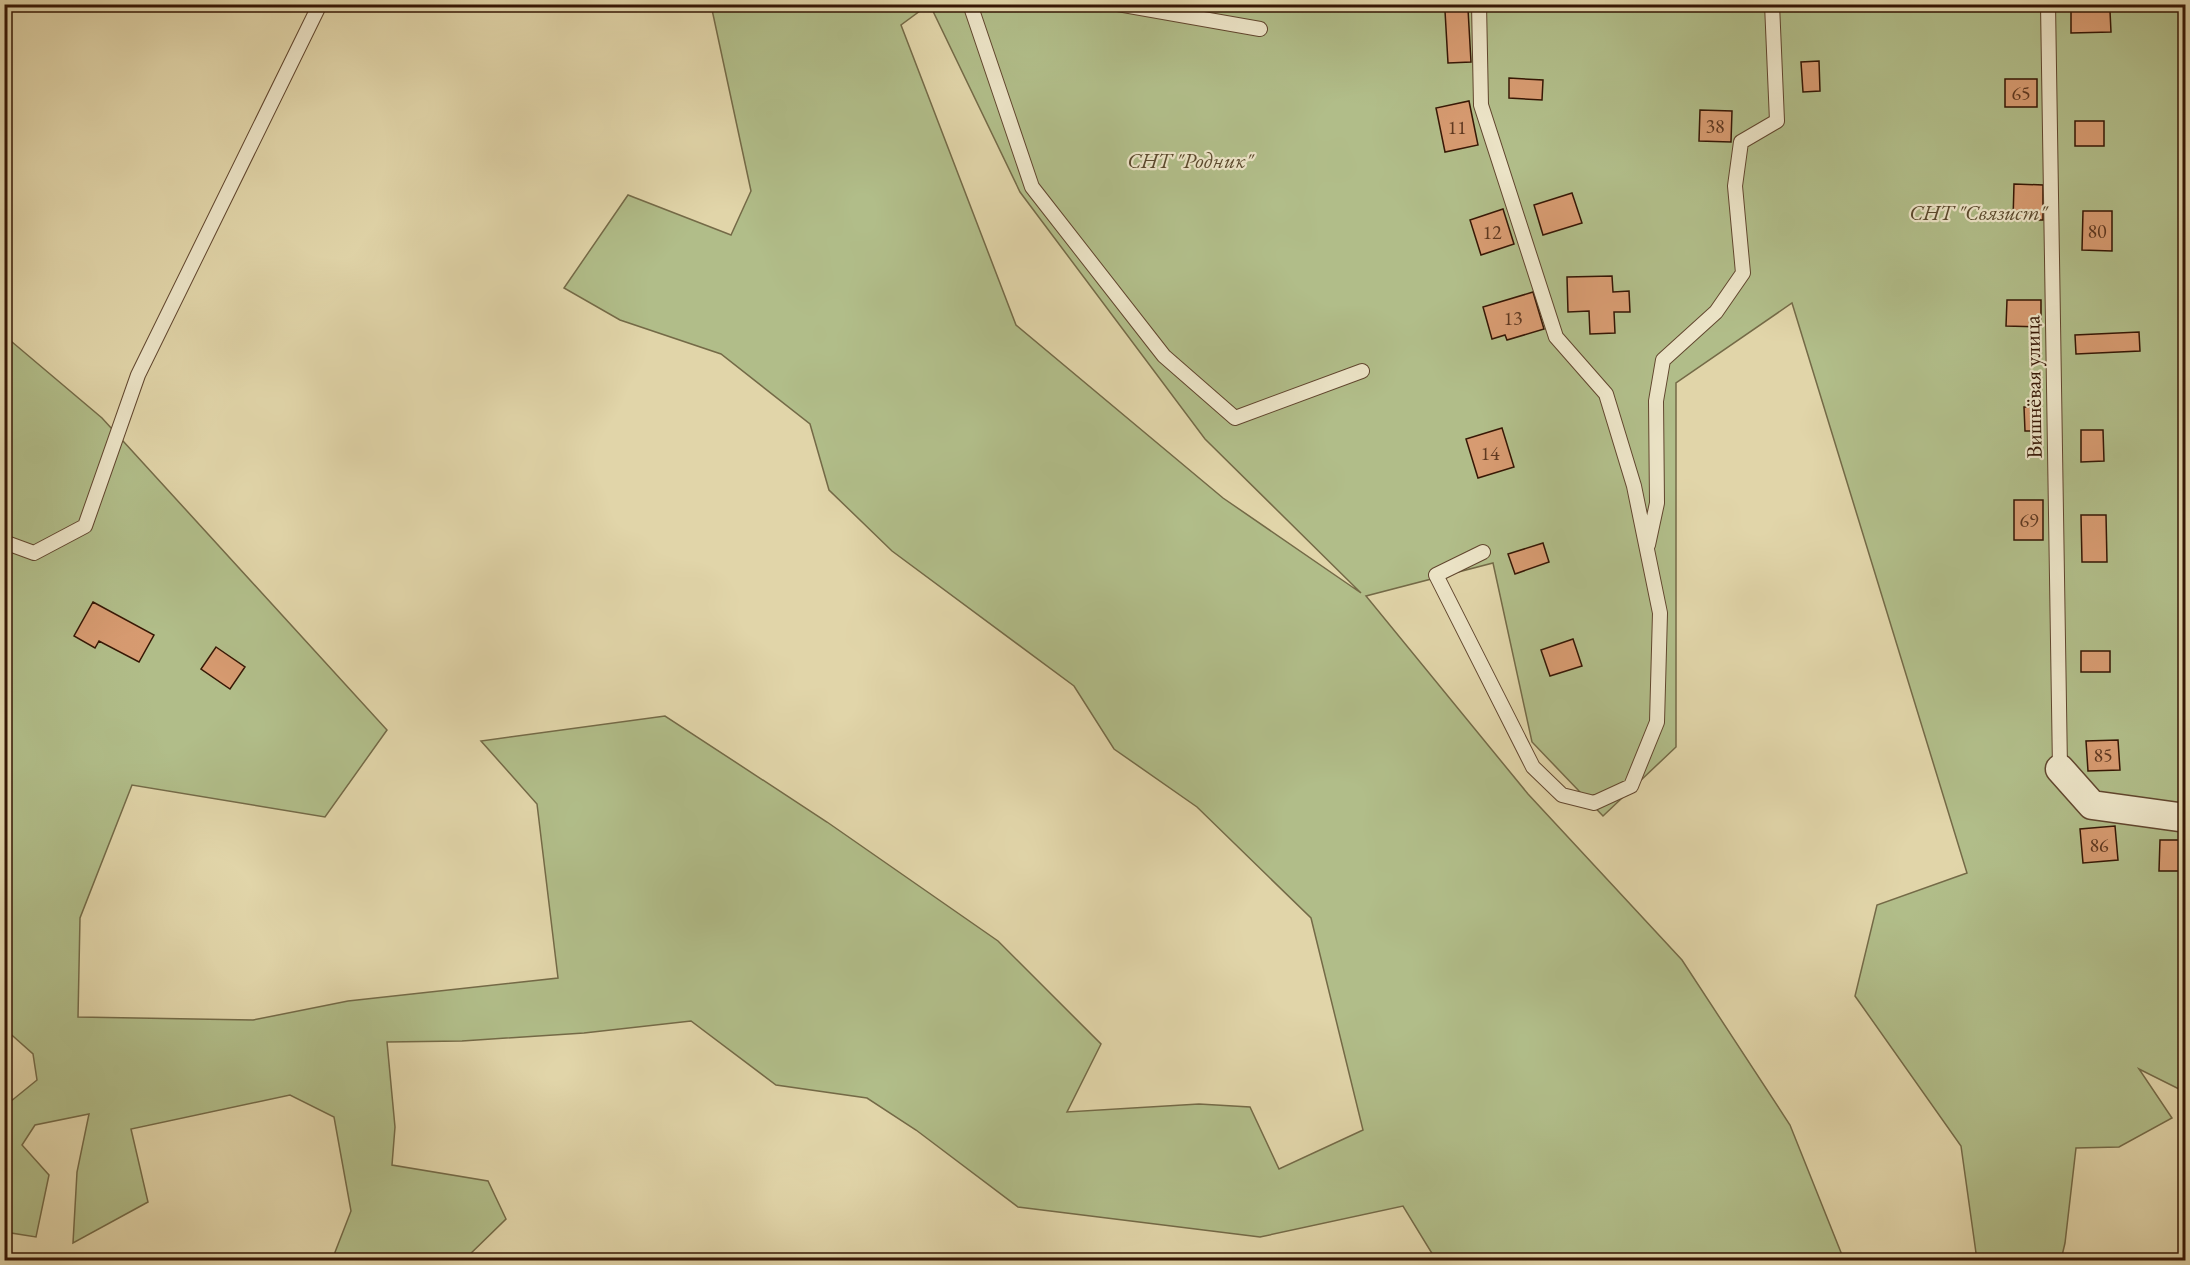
<svg xmlns="http://www.w3.org/2000/svg" width="2190" height="1265" viewBox="0 0 2190 1265" font-family="'EB Garamond',serif">
	<rect width="100%" height="100%" fill="#e1d5a9"/>
	<filter id="stains"><feTurbulence type="fractalNoise" baseFrequency=".00333" numOctaves="4"/><feColorMatrix values="0 0 0 0 .2 0 0 0 0 .09 0 0 0 0 .02 0 0 0 .5 -.17"/></filter>
	<radialGradient id="worn" r=".72"><stop offset=".6" stop-color="#630" stop-opacity="0"/><stop offset="1" stop-color="#630" stop-opacity=".3"/></radialGradient>
	<path fill="#b1bd89" stroke="#746a47" stroke-width="1.5" d="M 711,5 L 928,5 L 901,25 L 1016,325 L 1223,498 L 1361,593 L 1205,439 L 1020,192 L 930,5 L 2185,5 L 2185,1092 L 2139,1069 L 2172,1118 L 2119,1147 L 2076,1148 L 2065,1243 L 2061,1260 L 1977,1260 L 1961,1146 L 1855,996 L 1877,905 L 1967,873 L 1792,303 L 1676,383 L 1676,747 L 1603,816 L 1532,742 L 1493,563 L 1366,596 L 1528,794 L 1682,960 L 1790,1125 L 1844,1260 L 1436,1260 L 1403,1206 L 1260,1237 L 1018,1207 L 916,1130 L 867,1098 L 776,1085 L 691,1021 L 584,1033 L 462,1041 L 387,1042 L 395,1127 L 392,1165 L 488,1181 L 506,1219 L 464,1260 L 332,1260 L 351,1211 L 334,1117 L 290,1095 L 131,1129 L 148,1202 L 73,1243 L 77,1172 L 89,1114 L 35,1125 L 22,1145 L 49,1175 L 36,1237 L 5,1232 L 5,1106 L 37,1080 L 33,1054 L 5,1029 L 5,336 L 102,418 L 387,730 L 325,817 L 132,785 L 80,918 L 78,1017 L 253,1020 L 348,1001 L 558,978 L 537,804 L 481,741 L 665,716 L 827,822 L 998,941 L 1101,1044 L 1067,1112 L 1199,1104 L 1250,1107 L 1279,1169 L 1363,1130 L 1311,918 L 1197,807 L 1114,749 L 1074,686 L 892,551 L 829,490 L 810,424 L 721,354 L 620,320 L 564,288 L 628,195 L 731,235 L 751,191 Z"/>
	<path fill="#d79b71" stroke="#361705" stroke-width="1.5" d="M 2014,4 L 2035,4 L 2035,9 L 2014,9 Z
		M 1468,9 L 1471,62 L 1448,63 L 1445,11 Z
		M 2071,11 L 2110,11 L 2111,32 L 2071,33 Z
		M 1819,61 L 1820,91 L 1803,92 L 1801,62 Z
		M 1509,78 L 1543,80 L 1542,100 L 1509,98 Z
		M 2005,79 L 2037,79 L 2037,107 L 2005,107 Z
		M 1469,101 L 1478,145 L 1445,152 L 1436,108 Z
		M 1700,110 L 1732,111 L 1731,142 L 1699,141 Z
		M 2075,121 L 2104,121 L 2104,146 L 2075,146 Z
		M 2014,184 L 2043,185 L 2043,220 L 2013,220 Z
		M 1572,193 L 1582,223 L 1543,235 L 1534,205 Z
		M 1503,209 L 1514,244 L 1481,255 L 1470,220 Z
		M 2083,211 L 2112,211 L 2112,251 L 2082,250 Z
		M 1612,276 L 1613,292 L 1629,291 L 1630,312 L 1614,312 L 1615,333 L 1590,334 L 1589,311 L 1568,312 L 1567,277 Z
		M 1533,292 L 1544,329 L 1507,340 L 1505,335 L 1492,339 L 1483,307 Z
		M 2007,300 L 2041,300 L 2041,327 L 2006,326 Z
		M 2139,332 L 2140,351 L 2076,354 L 2075,335 Z
		M 2024,407 L 2042,407 L 2042,431 L 2025,431 Z
		M 1502,428 L 1514,467 L 1478,478 L 1466,439 Z
		M 2081,430 L 2103,430 L 2104,461 L 2081,462 Z
		M 2014,500 L 2043,500 L 2043,540 L 2014,540 Z
		M 2081,515 L 2106,515 L 2107,562 L 2082,562 Z
		M 1543,543 L 1549,562 L 1515,574 L 1508,554 Z
		M 93,602 L 154,635 L 139,662 L 99,641 L 95,648 L 74,636 Z
		M 1573,639 L 1582,666 L 1550,676 L 1541,650 Z
		M 216,647 L 245,667 L 230,689 L 201,669 Z
		M 2081,651 L 2110,651 L 2110,672 L 2081,672 Z
		M 2118,740 L 2120,770 L 2088,771 L 2086,741 Z
		M 2115,826 L 2118,860 L 2083,863 L 2080,829 Z
		M 2160,840 L 2184,840 L 2183,871 L 2159,871 Z"/>
	<g fill="none" stroke-linecap="round" stroke-linejoin="round">
		<g stroke="#61462e" stroke-width="16">
			<path id="service" d="M 970,4 L 1032,187 L 1164,356 L 1235,418 L 1362,371
				M 1118,4 L 1260,29
				M 1479,4 L 1481,105 L 1556,337 L 1606,394 L 1634,486 L 1660,613 L 1657,722 L 1631,786 L 1594,803 L 1562,795 L 1533,767 L 1436,575 L 1483,552
				M 2048,4 L 2060,769
				M 4,542 L 34,553 L 85,526 L 138,375 L 320,4
				M 1648,545 L 1657,503 L 1656,401 L 1663,360 L 1716,312 L 1743,273 L 1735,186 L 1741,142 L 1777,121 L 1772,4"/>
		</g>
		<g stroke="#61462e" stroke-width="31">
			<path id="minor" d="M 2060,769 L 2092,805 L 2186,818"/>
		</g>
		<use href="#service" stroke="#ece4c7" stroke-width="14"/>
		<use href="#minor" stroke="#ece4c7" stroke-width="28"/>
	</g>
	<g text-anchor="middle" dominant-baseline="central" stroke-width="4.5" stroke-linejoin="round" paint-order="stroke">
		<g font-size="20" fill="#5e3820">
			<text x="2021" y="93">65</text>
			<text x="1715" y="126">38</text>
			<text x="1457" y="127">11</text>
			<text x="2097" y="231">80</text>
			<text x="1492" y="232">12</text>
			<text x="1513" y="318">13</text>
			<text x="1490" y="453">14</text>
			<text x="2029" y="520">69</text>
			<text x="2103" y="755">85</text>
			<text x="2099" y="845">86</text>
		</g>
		<g font-size="22" font-style="italic" fill="#5b492d" stroke="#ece4c7">
			<text x="1190" y="160">СНТ "Родник"</text>
			<text x="1978" y="212">СНТ "Связист"</text>
		</g>
		<g font-size="22" fill="#361705" stroke="#ece4c7">
			<text transform="translate(2033 387) rotate(-91)">Вишнёвая улица</text>
		</g>
	</g>
	<rect width="2190" height="1265" fill="none" stroke="#e1d5a9" stroke-width="24"/>
	<rect x="6" y="6" width="2178" height="1253" fill="none" stroke="#361705" stroke-width="3"/>
	<rect x="12" y="12" width="2166" height="1241" fill="none" stroke="#361705" stroke-width="1.5"/>
	<rect width="100%" height="100%" filter="url(#stains)"/>
	<rect width="100%" height="100%" fill="url(#worn)"/>
</svg>
